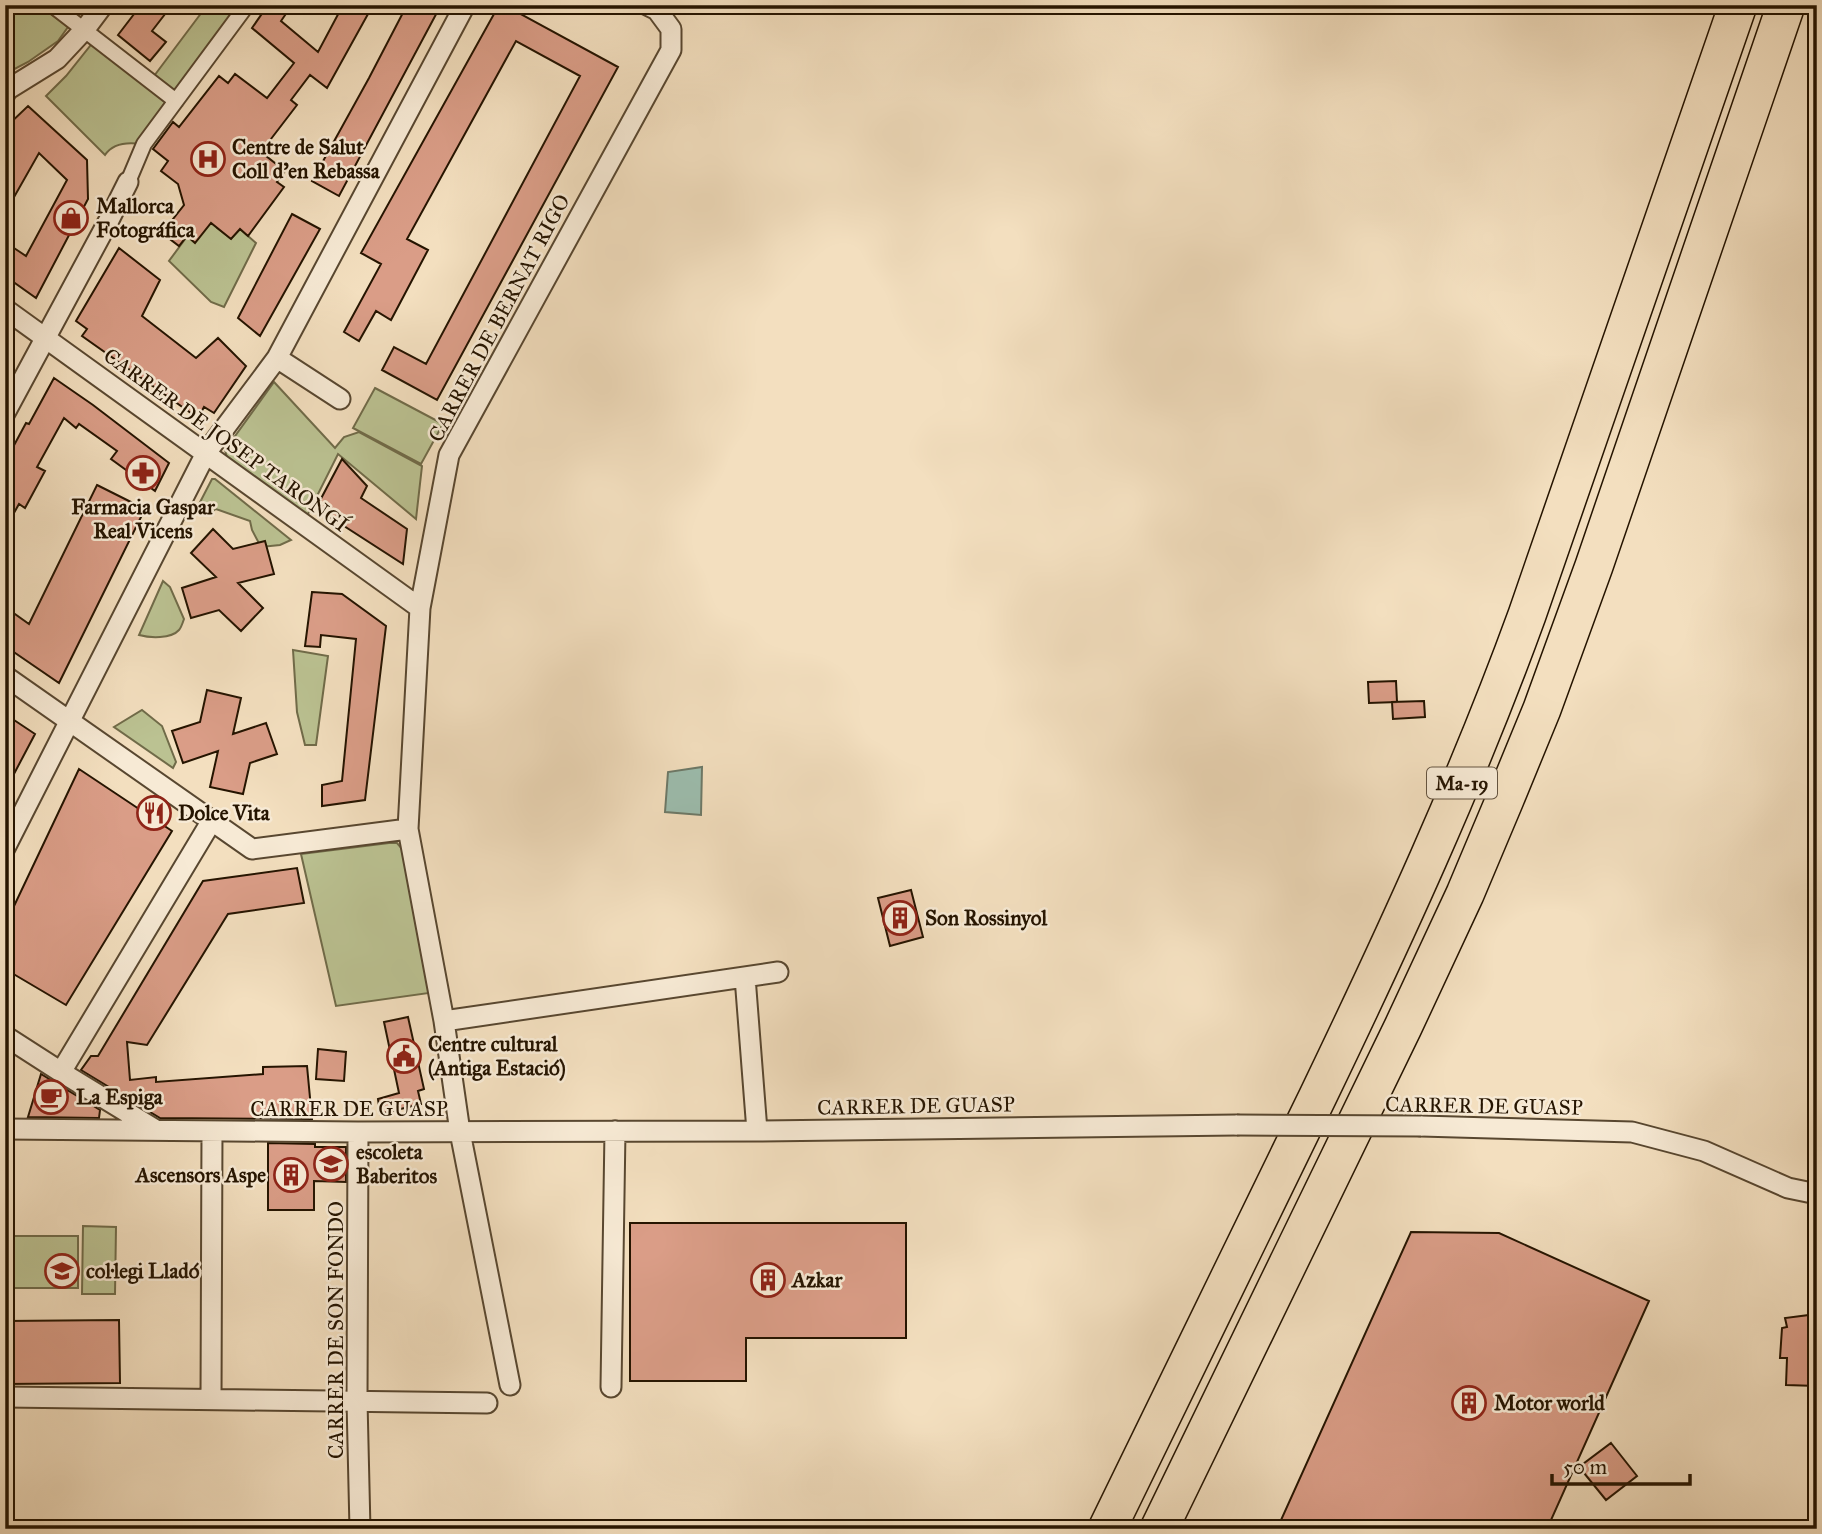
<svg xmlns="http://www.w3.org/2000/svg" width="1822" height="1534" viewBox="0 0 1822 1534" font-family="'IM FELL Great Primer',serif">
	<rect width="100%" height="100%" fill="#f3dfbf"/>
	<filter id="stains"><feTurbulence type="fractalNoise" baseFrequency=".00286" numOctaves="4"/><feColorMatrix values="0 0 0 0 .2 0 0 0 0 .09 0 0 0 0 .02 0 0 0 .5 -.17"/></filter>
	<radialGradient id="worn" r=".72"><stop offset=".6" stop-color="#630" stop-opacity="0"/><stop offset="1" stop-color="#630" stop-opacity=".3"/></radialGradient>
	<path fill="#bbc292" stroke="#706b49" stroke-width="2" d="M 5,5 L 39,5 L 68,27 L 58,41 L 28,62 L 5,74 Z
		M 203,5 L 243,5 L 141,144 C 127,142 113,143 105,155 L 46,96 L 66,76 L 94,41 L 154,76 L 205,8 Z
		M 210,205 L 217,228 L 231,239 L 240,229 L 256,243 L 224,307 L 211,302 L 169,261 Z
		M 274,382 L 335,448 L 344,437 L 359,432 L 422,466 L 416,519 L 338,454 L 306,518 L 227,458 L 225,450 Z
		M 375,388 L 443,424 L 421,464 L 353,428 Z
		M 212,479 L 215,479 L 291,540 L 280,545 L 261,547 L 252,530 L 250,521 L 216,509 L 206,515 L 197,508 Z
		M 163,581 L 170,587 L 184,619 C 183,622 181,628 179,630 C 171,639 150,638 139,635 Z
		M 293,650 L 328,656 L 316,745 L 305,745 L 297,712 Z
		M 142,710 L 162,726 L 176,762 L 173,768 L 114,727 Z
		M 389,843 L 397,843 L 403,850 L 429,993 L 336,1006 L 301,854 Z
		M 83,1226 L 116,1227 L 115,1294 L 82,1294 Z
		M 5,1236 L 78,1236 L 78,1288 L 5,1288 Z"/>
	<path fill="#9cbdae" stroke="#6c7968" stroke-width="2" d="M 702,767 L 701,815 L 665,812 L 668,772 Z"/>
	<path fill="#da9d87" stroke="#251400" stroke-width="2" d="M 141,5 L 172,5 L 152,31 L 166,42 L 150,61 L 118,35 Z
		M 268,5 L 292,5 L 281,21 L 318,52 L 343,5 L 373,5 L 327,88 L 310,75 L 291,100 L 297,105 L 261,152 L 285,171 L 277,182 L 284,187 L 248,236 L 240,229 L 231,239 L 211,223 L 195,243 L 187,236 L 179,246 L 162,233 L 184,205 L 178,184 L 161,171 L 168,161 L 153,149 L 173,122 L 179,127 L 219,76 L 228,83 L 235,74 L 267,98 L 294,63 L 252,28 Z
		M 407,5 L 441,5 L 339,196 L 312,181 L 369,78 Z
		M 499,5 L 504,5 L 618,67 L 437,400 L 382,370 L 394,347 L 426,364 L 580,76 L 516,41 L 407,239 L 428,250 L 391,320 L 376,311 L 359,341 L 344,332 L 381,264 L 361,253 Z
		M 28,106 L 87,160 L 88,199 L 36,298 L 5,276 L 5,242 L 26,256 L 67,180 L 39,153 L 5,213 L 5,128 Z
		M 292,214 L 320,229 L 260,336 L 238,318 Z
		M 119,248 L 160,280 L 142,316 L 196,358 L 218,338 L 246,366 L 214,413 L 204,407 L 198,418 L 82,336 L 87,329 L 76,321 Z
		M 54,378 L 93,405 L 169,463 L 155,491 L 111,459 L 117,451 L 79,424 L 76,428 L 64,418 L 37,467 L 45,471 L 25,508 L 19,504 L 5,529 L 5,462 L 26,423 L 29,424 Z
		M 342,459 L 367,486 L 361,498 L 407,529 L 403,564 L 316,508 Z
		M 97,485 L 145,509 L 59,683 L 5,646 L 5,607 L 29,624 Z
		M 213,529 L 233,549 L 265,541 L 274,574 L 238,583 L 263,608 L 241,631 L 219,610 L 191,618 L 182,588 L 216,577 L 191,553 Z
		M 312,592 L 342,594 L 386,626 L 365,800 L 322,806 L 322,785 L 342,781 L 356,639 L 321,635 L 320,647 L 305,646 Z
		M 1396,681 L 1397,702 L 1369,703 L 1368,682 Z
		M 207,690 L 241,698 L 233,734 L 266,723 L 277,754 L 250,763 L 243,794 L 210,787 L 218,751 L 183,763 L 172,731 L 200,722 Z
		M 1424,701 L 1425,717 L 1393,719 L 1392,702 Z
		M 5,714 L 35,734 L 5,791 Z
		M 79,769 L 172,831 L 66,1005 L 5,969 L 5,925 Z
		M 297,868 L 304,903 L 228,914 L 147,1045 L 127,1042 L 130,1080 L 156,1077 L 156,1082 L 263,1074 L 263,1067 L 307,1066 L 312,1119 L 160,1118 L 81,1070 L 91,1056 L 98,1056 L 203,881 Z
		M 911,890 L 923,937 L 890,946 L 878,898 Z
		M 408,1017 L 424,1089 L 418,1091 L 421,1104 L 380,1114 L 378,1099 L 399,1093 L 384,1022 Z
		M 318,1049 L 346,1052 L 344,1081 L 316,1079 Z
		M 41,1074 L 100,1110 L 99,1118 L 28,1117 Z
		M 268,1143 L 315,1144 L 315,1147 L 346,1147 L 346,1182 L 314,1181 L 314,1210 L 268,1210 Z
		M 630,1223 L 906,1223 L 906,1338 L 746,1338 L 746,1381 L 630,1381 Z
		M 1411,1232 L 1499,1233 L 1649,1301 L 1547,1529 L 1277,1529 Z
		M 1817,1314 L 1817,1386 L 1786,1385 L 1787,1358 L 1780,1358 L 1782,1328 L 1787,1327 L 1785,1318 Z
		M 119,1320 L 120,1383 L 5,1384 L 5,1321 Z
		M 1611,1443 L 1637,1476 L 1606,1500 L 1579,1467 Z"/>
	<g fill="none" stroke-linecap="round" stroke-linejoin="round">
		<g stroke="#584730" stroke-width="18">
			<path id="pedestrian" d="M 52,5 L 176,101
				M 128,182 L 144,144 L 247,5"/>
		</g>
		<g stroke="#584730" stroke-width="23">
			<path id="minor" d="M 5,94 L 7,90 L 57,59 L 85,29 L 103,5
				M 5,309 L 420,608
				M 277,358 L 340,399
				M 5,413 L 109,220 L 128,182
				M 5,676 L 252,849 L 408,829
				M 5,848 L 206,453 L 277,358 L 465,5
				M 745,977 L 757,1131
				M 444,1021 L 408,829 L 420,608 L 449,455 L 671,50 L 671,29 L 657,10 L 647,5
				M 5,1036 L 61,1072 L 156,1130
				M 61,1072 L 211,822
				M 1421,1126 L 1632,1132 L 1704,1151 L 1788,1188 L 1817,1194
				M 5,1129 L 358,1132 L 757,1131 L 1237,1125
				M 358,1132 L 357,1401 L 360,1529
				M 510,1385 L 460,1132 L 444,1021 L 778,972
				M 611,1387 L 615,1131
				M 5,1397 L 487,1403
				M 211,1399 L 212,1131"/>
		</g>
		<g stroke="#251400" stroke-width="40">
			<path id="motorway" d="M 1107,1529 C 1177,1384 1248,1241 1318,1096 C 1394,938 1467,780 1527,615 L 1738,5
				M 1159,1529 L 1403,1027 L 1465,894 L 1505,799 L 1542,709 L 1594,566 L 1786,5"/>
		</g>
		<use href="#pedestrian" stroke="#f7ead5" stroke-width="14"/>
		<use href="#minor" stroke="#f7ead5" stroke-width="19"/>
		<use href="#motorway" stroke="#f3dfbf" stroke-width="37"/>
		<g stroke="#584730" stroke-width="23" stroke-linecap="butt">
			<path id="minor-bridge" d="M 1237,1125 L 1421,1126"/>
		</g>
		<use href="#minor-bridge" stroke="#f7ead5" stroke-width="19"/>
	</g>
	<defs>
		<g id="hospital-ring" transform="scale(1.75)"><circle r="9.5" fill="#f7ead5" stroke="#8f2418" stroke-width="1.5"/><path d="M-5-5h3v3.5h4V-5h3V5h-3V1.5h-4V5h-3Z" fill="#8f2418"/></g>
		<g id="shop-ring" transform="scale(1.75)"><circle r="9.5" fill="#f7ead5" stroke="#8f2418" stroke-width="1.5"/><path d="M-5-2.5h2.3a2.7 3.5 0 0 1 5.4 0H5L5.5 6h-11ZM-1.5-2.5h3a1.5 2.3 0 0 0-3 0Z" fill="#8f2418"/></g>
		<g id="pharmacy-ring" transform="scale(1.75)"><circle r="9.5" fill="#f7ead5" stroke="#8f2418" stroke-width="1.5"/><path d="M-2-6h4v4h4v4h-4v4h-4v-4h-4v-4h4Z" fill="#8f2418"/></g>
		<g id="restaurant-ring" transform="scale(1.75)"><circle r="9.5" fill="#f7ead5" stroke="#8f2418" stroke-width="1.5"/><path d="M-5-6h1v4h1v-4h1v4h1v-4h1v5L-1.5 .5V6h-2V.5L-5-1ZM5-6V6H3V1.5H1.5Q1.5-4 5-6Z" fill="#8f2418"/></g>
		<g id="building-ring" transform="scale(1.75)"><circle r="9.5" fill="#f7ead5" stroke="#8f2418" stroke-width="1.5"/><path d="M-4-6H4V6H1V3H-1V6H-4ZM-2.5-4.3h1.7v1.8h-1.7ZM.8-4.3h1.7v1.8H.8ZM-2.5-1h1.7V.8h-1.7ZM.8-1h1.7V.8H.8Z" fill="#8f2418"/></g>
		<g id="civic-ring" transform="scale(1.75)"><circle r="9.5" fill="#f7ead5" stroke="#8f2418" stroke-width="1.5"/><path d="M-.6-6.5H3V-4.5H.6V-3L4-1V1h2V6H-6V1h2V-1L-.6-3ZM-1.2 2.5V6h2.4V2.5Z" fill="#8f2418"/></g>
		<g id="cafe-ring" transform="scale(1.75)"><circle r="9.5" fill="#f7ead5" stroke="#8f2418" stroke-width="1.5"/><path d="M-5.5-4.5H6V0H3Q3 3.5 0 3.5H-2.5Q-5.5 3.5-5.5 0ZM3-3.2v2h1.7v-2ZM-6 4.5H4V6H-6Z" fill="#8f2418"/></g>
		<g id="school-ring" transform="scale(1.75)"><circle r="9.5" fill="#f7ead5" stroke="#8f2418" stroke-width="1.5"/><path d="M0-5L7-2L0 1L-7-2ZM-4 1L0 2.5L4 1V4Q0 6-4 4Z" fill="#8f2418"/></g>
	</defs>
	<g fill-rule="evenodd">
		<use href="#hospital-ring" x="208" y="159"/>
		<use href="#shop-ring" x="71" y="218"/>
		<use href="#pharmacy-ring" x="143" y="473"/>
		<use href="#restaurant-ring" x="154" y="813"/>
		<use href="#building-ring" x="900" y="918"/>
		<use href="#civic-ring" x="404" y="1056"/>
		<use href="#cafe-ring" x="51" y="1097"/>
		<use href="#school-ring" x="331" y="1164"/>
		<use href="#building-ring" x="291" y="1175"/>
		<use href="#school-ring" x="62" y="1271"/>
		<use href="#building-ring" x="768" y="1280"/>
		<use href="#building-ring" x="1469" y="1403"/>
	</g>
	<g text-anchor="middle" dominant-baseline="central" stroke-width="5" stroke-linejoin="round" paint-order="stroke">
		<rect fill="#f7ead5" stroke="#645440" stroke-width="2" x="1427" y="767.5" width="70" height="31" rx="5"/>
		<g font-size="19" font-weight="bold" fill="#251400">
			<text x="1462" y="783">Ma-19</text>
		</g>
		<g font-size="21" font-weight="bold" fill="#251400" stroke="#f7ead5" text-anchor="start">
			<text x="232" y="147">Centre de Salut<tspan x="232" dy="24">Coll d'en Rebassa</tspan></text>
			<text x="96" y="206">Mallorca<tspan x="96" dy="24">Fotográfica</tspan></text>
			<text x="143" y="507" text-anchor="middle">Farmacia Gaspar<tspan x="143" dy="24">Real Vicens</tspan></text>
			<text x="178" y="813">Dolce Vita</text>
			<text x="925" y="918">Son Rossinyol</text>
			<text x="428" y="1044">Centre cultural<tspan x="428" dy="24">(Antiga Estació)</tspan></text>
			<text x="76" y="1097">La Espiga</text>
			<text x="356" y="1152">escoleta<tspan x="356" dy="24">Baberitos</tspan></text>
			<text x="266" y="1175" text-anchor="end">Ascensors Aspe</text>
			<text x="86" y="1271">col·legi Lladó</text>
			<text x="792" y="1280">Azkar</text>
			<text x="1494" y="1403">Motor world</text>
		</g>
		<g font-size="21" fill="#251400" stroke="#f7ead5">
			<text transform="translate(499 318) rotate(-62)">CARRER DE BERNAT RIGO</text>
			<text transform="translate(226 440) rotate(36)">CARRER DE JOSEP TARONGÍ</text>
			<text transform="translate(916 1106) rotate(-1)">CARRER DE GUASP</text>
			<text transform="translate(1484 1106) rotate(1)">CARRER DE GUASP</text>
			<text x="349" y="1109">CARRER DE GUASP</text>
			<text transform="translate(336 1330) rotate(-90)">CARRER DE SON FONDO</text>
		</g>
	</g>
	<rect width="1822" height="1534" fill="none" stroke="#f3dfbf" stroke-width="28"/>
	<rect x="7" y="7" width="1808" height="1520" fill="none" stroke="#251400" stroke-width="3.5"/>
	<rect x="14" y="14" width="1794" height="1506" fill="none" stroke="#251400" stroke-width="2"/>
	<path d="M1552 1474v10h138v-10" fill="none" stroke="#251400" stroke-width="3.5"/>
	<text x="1563" y="1474" font-size="21" fill="#251400" stroke="#f7ead5" stroke-width="5" paint-order="stroke">50 m</text>
	<rect width="100%" height="100%" filter="url(#stains)"/>
	<rect width="100%" height="100%" fill="url(#worn)"/>
</svg>
